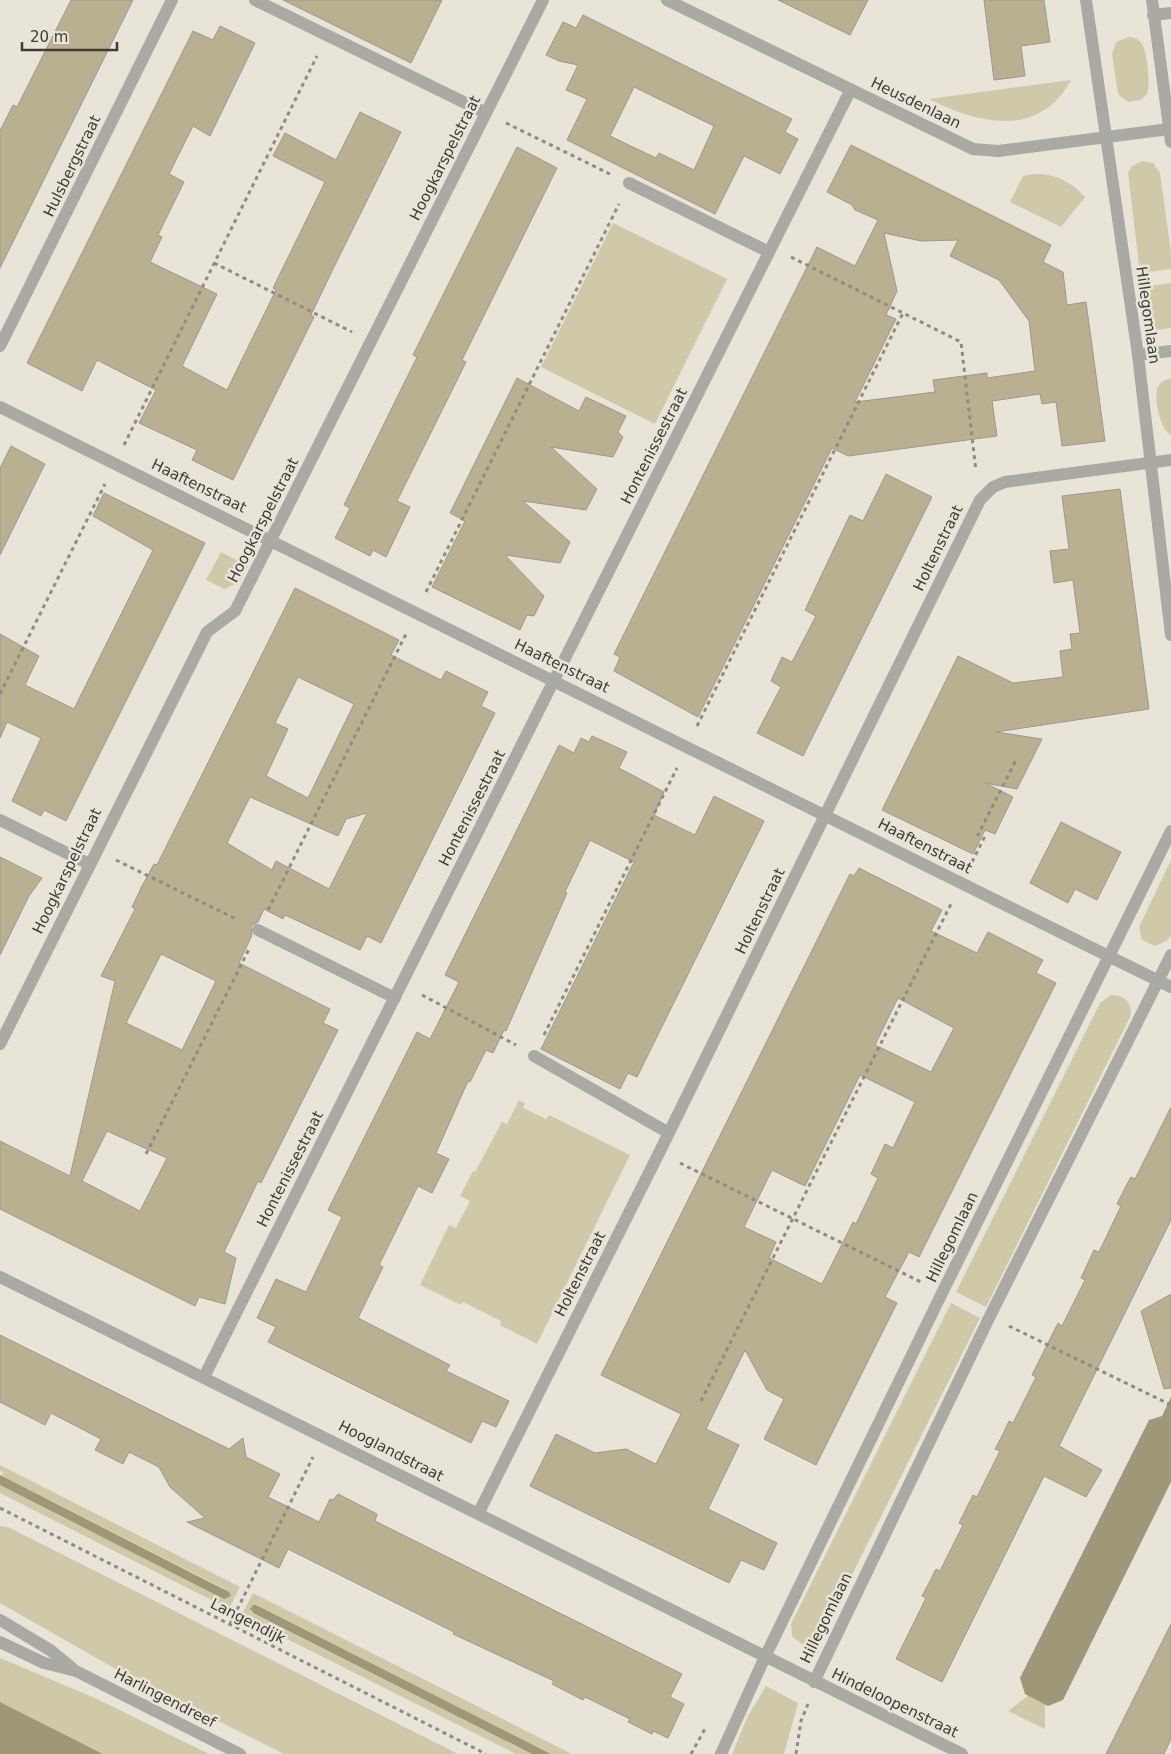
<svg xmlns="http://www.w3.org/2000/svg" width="1171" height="1754" viewBox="0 0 1171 1754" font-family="'DejaVu Sans',sans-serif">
	<rect width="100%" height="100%" fill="#e8e5d8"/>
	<path fill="#d0c9a9" d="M 1129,37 C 1134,37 1139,39 1142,44 C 1147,51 1151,86 1147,94 L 1141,100 L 1128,102 L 1118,94 L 1112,54 L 1116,42 Z
		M 1071,80 C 1039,139 978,124 929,99 Z
		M 1142,161 L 1153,163 L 1160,173 L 1171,252 L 1171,269 L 1140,273 L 1128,173 L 1132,166 Z
		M 1033,174 C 1054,173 1071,181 1085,197 L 1061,227 L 1010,202 L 1023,176 Z
		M 613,223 L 727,279 L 655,424 L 541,367 Z
		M 1171,283 L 1171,328 L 1158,330 L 1147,322 L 1142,287 Z
		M 1171,378 L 1171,435 C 1160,430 1153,397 1158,387 C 1161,381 1165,380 1171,378 Z
		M 221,552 L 248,566 L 240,582 L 224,589 L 206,580 Z
		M 1171,860 L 1171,935 L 1167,941 L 1155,946 L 1142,940 L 1139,927 Z
		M 1111,995 C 1124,995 1134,1003 1130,1017 L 986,1307 L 956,1292 L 1100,1003 Z
		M 519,1100 L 525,1103 L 523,1108 L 546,1119 L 549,1115 L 630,1155 L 537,1344 L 500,1325 L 501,1321 L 463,1302 L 461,1305 L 420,1285 L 449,1225 L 456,1228 L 470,1201 L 460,1196 L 473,1171 L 475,1172 L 502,1122 L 507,1124 Z
		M 951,1303 L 980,1318 L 821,1637 L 815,1644 L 802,1644 L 792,1636 L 791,1624 Z
		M 0,1465 L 240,1587 L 229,1609 L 0,1493 L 0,1485 L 86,1529 L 229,1591 L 2,1476 L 3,1472 L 0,1471 Z
		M 0,1526 L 8,1527 L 458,1754 L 284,1754 L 121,1672 L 0,1603 Z
		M 253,1593 L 572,1754 L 551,1754 L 256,1605 L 250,1612 L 532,1754 L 516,1754 L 241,1616 Z
		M 0,1658 L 95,1698 L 209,1754 L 103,1754 L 0,1702 Z
		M 766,1686 L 798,1703 L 784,1754 L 732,1754 L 747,1718 Z
		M 1029,1695 L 1045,1703 L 1045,1729 L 1008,1711 Z"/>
	<path fill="#9e9778" d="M 1171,1397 L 1171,1482 L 1063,1700 L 1048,1706 L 1025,1694 L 1020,1678 L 1149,1420 L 1162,1416 Z
		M 0,1475 L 229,1592 L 231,1596 L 224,1599 L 0,1485 Z
		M 253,1605 L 256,1605 L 551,1754 L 532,1754 L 253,1613 L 250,1609 Z
		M 0,1702 L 103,1754 L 0,1754 Z"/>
	<path fill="#b8b090" stroke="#9c998d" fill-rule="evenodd" d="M 71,0 L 133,0 L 0,268 L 0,131 L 13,105 L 17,107 Z
		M 283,0 L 442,0 L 411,63 Z
		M 778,0 L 868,0 L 850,35 Z
		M 984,0 L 1044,0 L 1050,42 L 1021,46 L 1025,76 L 994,80 Z
		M 583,15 L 792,119 L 785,132 L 798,139 L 780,174 L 744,156 L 715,214 L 567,140 L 587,99 L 566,90 L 578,65 L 559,61 L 546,55 L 563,22 L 576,28 ZM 634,87 L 714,126 L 694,170 L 659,153 L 656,158 L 610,136 Z
		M 220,26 L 255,43 L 210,136 L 193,126 L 169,174 L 184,182 L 158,235 L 162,237 L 150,262 L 217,294 L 182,366 L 227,390 L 276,290 L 273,288 L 325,182 L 273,156 L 285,133 L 336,160 L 360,112 L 401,132 L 332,271 L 311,315 L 314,317 L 233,480 L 192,460 L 197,450 L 139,423 L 156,390 L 97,360 L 82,391 L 27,363 L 193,31 L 213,40 Z
		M 851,145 L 1051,245 L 1043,262 L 1063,272 L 1067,305 L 1086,302 L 1105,441 L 1062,446 L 1056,402 L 1042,404 L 1040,394 L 992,401 L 997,436 L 848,456 L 832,448 L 698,717 L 614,671 L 620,657 L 614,654 L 817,247 L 855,266 L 878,220 L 855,210 L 852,205 L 827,192 ZM 884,233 L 921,241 L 958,240 L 950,256 L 999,280 L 1029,321 L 1035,371 L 987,378 L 987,373 L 933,380 L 935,392 L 855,402 L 896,319 L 886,315 L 897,291 Z
		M 517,147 L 557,168 L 462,360 L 466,362 L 397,501 L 410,507 L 386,557 L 373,550 L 370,556 L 335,538 L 350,508 L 344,505 L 417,357 L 413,355 Z
		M 517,378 L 579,411 L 586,397 L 626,416 L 618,432 L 623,437 L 613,457 L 551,447 L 597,489 L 586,510 L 523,501 L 570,542 L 560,563 L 505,555 L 544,596 L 534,616 L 527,615 L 520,630 L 432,587 L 465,521 L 450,513 Z
		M 11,446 L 45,464 L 0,555 L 0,468 Z
		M 886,474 L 932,497 L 803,756 L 757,733 L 781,687 L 771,681 L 782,657 L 792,662 L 816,616 L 805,610 L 850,515 L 863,521 Z
		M 1120,489 L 1149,709 L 996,732 L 1042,739 L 1017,789 L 985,783 L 1013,797 L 995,834 L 985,830 L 973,854 L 882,810 L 958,656 L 1013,683 L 1063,677 L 1060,651 L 1072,649 L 1070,634 L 1080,633 L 1073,580 L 1054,583 L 1050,551 L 1069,549 L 1062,496 Z
		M 104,493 L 205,543 L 66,821 L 44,810 L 41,816 L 12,801 L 41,738 L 7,722 L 0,738 L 0,634 L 39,656 L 25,685 L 74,709 L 153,550 L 93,516 Z
		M 295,588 L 399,640 L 391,655 L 441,680 L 446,671 L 488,692 L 481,706 L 495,713 L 381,943 L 367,936 L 360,950 L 285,915 L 283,919 L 264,909 L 258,922 L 251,926 L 252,935 L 239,963 L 330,1009 L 323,1023 L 338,1030 L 261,1183 L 258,1181 L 224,1252 L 236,1258 L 225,1304 L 199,1297 L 195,1306 L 0,1209 L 0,1141 L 70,1176 L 115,981 L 101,976 L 135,909 L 132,907 L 142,886 L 154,864 L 157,865 ZM 298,677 L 354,704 L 308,798 L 266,776 L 288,729 L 275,723 ZM 250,797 L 338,836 L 346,819 L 367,813 L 329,889 L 276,861 L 272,870 L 227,843 ZM 161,954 L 216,981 L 182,1050 L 126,1023 ZM 107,1131 L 167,1158 L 140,1211 L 82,1181 Z
		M 592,736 L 627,752 L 619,768 L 664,792 L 654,815 L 695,835 L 714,796 L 764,821 L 637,1077 L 628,1073 L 620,1089 L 541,1049 L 634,862 L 590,840 L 565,892 L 567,893 L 506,1031 L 504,1030 L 493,1053 L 486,1050 L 470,1082 L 468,1081 L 436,1153 L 449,1159 L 432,1193 L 418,1186 L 379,1265 L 383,1267 L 358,1318 L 450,1365 L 446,1371 L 509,1401 L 496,1427 L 482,1421 L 471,1443 L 268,1342 L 276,1327 L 257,1318 L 276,1279 L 306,1292 L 342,1217 L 328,1210 L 417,1032 L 430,1039 L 459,982 L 445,975 L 559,745 L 574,753 L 581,738 L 589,742 Z
		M 1061,822 L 1121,852 L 1097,900 L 1075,889 L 1068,903 L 1030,883 Z
		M 0,857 L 42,878 L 29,896 L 0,955 Z
		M 859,868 L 942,910 L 931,931 L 977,953 L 988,932 L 1043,960 L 1036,973 L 1056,983 L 919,1257 L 909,1252 L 885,1297 L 897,1303 L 816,1465 L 764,1439 L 784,1399 L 767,1390 L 745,1350 L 706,1429 L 739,1445 L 708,1509 L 777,1543 L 764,1570 L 741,1560 L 729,1583 L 530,1486 L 556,1434 L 595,1453 L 626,1449 L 656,1464 L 681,1414 L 601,1375 L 850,874 L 854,876 ZM 898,998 L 954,1028 L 931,1072 L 875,1045 ZM 860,1075 L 915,1102 L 893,1148 L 885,1144 L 871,1174 L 878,1178 L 856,1224 L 853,1222 L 822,1284 L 769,1258 L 776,1242 L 744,1227 L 772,1170 L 805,1186 Z
		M 1171,1107 L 1171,1220 L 1059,1446 L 1102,1470 L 1086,1497 L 1044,1476 L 942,1682 L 896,1659 L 926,1598 L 922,1596 L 929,1583 L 936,1569 L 940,1571 L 963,1525 L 959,1523 L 973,1495 L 977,1497 L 1000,1451 L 995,1449 L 1003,1434 L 1009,1421 L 1013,1423 L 1036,1377 L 1032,1375 L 1058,1323 L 1062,1326 L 1085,1280 L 1081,1278 L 1094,1250 L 1099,1252 L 1121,1206 L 1117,1204 L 1124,1190 L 1131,1177 L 1135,1179 Z
		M 1171,1294 L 1171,1388 L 1164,1389 L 1141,1311 Z
		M 0,1335 L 229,1449 L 243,1438 L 246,1457 L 280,1474 L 268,1497 L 319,1522 L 330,1499 L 333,1500 L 338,1494 L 377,1514 L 375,1521 L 682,1674 L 670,1697 L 684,1704 L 668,1738 L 653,1731 L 652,1734 L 628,1722 L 630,1719 L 585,1697 L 583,1700 L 552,1684 L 554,1681 L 453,1634 L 454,1632 L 288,1549 L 279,1568 L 187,1522 L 205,1518 L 170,1487 L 159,1467 L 129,1452 L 123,1464 L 95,1450 L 101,1439 L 51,1413 L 45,1425 L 0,1402 Z
		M 1171,1624 L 1171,1739 L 1164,1754 L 1106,1754 Z"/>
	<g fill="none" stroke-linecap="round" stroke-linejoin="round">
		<path stroke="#8e8c83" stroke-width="3" stroke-dasharray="4 4" stroke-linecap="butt" d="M 506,123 L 610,174
			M 791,257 L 961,342 L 976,471
			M 214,263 L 352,332
			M 124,445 L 317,56
			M 426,592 L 619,204
			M 0,694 L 105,484
			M 697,726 L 903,313
			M 116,860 L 238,920
			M 972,862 L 984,838 L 978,835 L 1016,760
			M 268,910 L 406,634
			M 422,995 L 516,1045
			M 544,1035 L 677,768
			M 146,1154 L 249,949
			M 680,1163 L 923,1283
			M 1009,1326 L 1171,1405
			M 701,1401 L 951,904
			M 0,1508 L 486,1754
			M 230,1624 L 313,1457
			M 691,1754 L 705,1729
			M 796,1754 L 801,1721 L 808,1704"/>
		<path stroke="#aaa9a3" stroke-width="12" d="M 255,0 L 486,113
			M 667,0 L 973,149 L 998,151 L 1169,129
			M 1086,0 L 1138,355 L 1171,635
			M 1152,0 L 1171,142
			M 1153,15 L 1171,13
			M 629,183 L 769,252
			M 0,346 L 172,0
			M 1138,355 L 1171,351
			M 0,407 L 1171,987
			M 0,820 L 89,864
			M 258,930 L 395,998
			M 0,1044 L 207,632 L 235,611 L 543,0
			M 534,1056 L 669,1133
			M 0,1277 C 321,1435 640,1597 962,1754
			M 204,1377 L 851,89
			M 478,1514 L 659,1153 L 980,500 L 993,487 L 1005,482 L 1171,460
			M 0,1620 L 50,1650 L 72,1668
			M 0,1642 L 44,1663 L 76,1671 L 240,1754
			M 814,1682 L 990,1316 L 1171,955
			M 721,1754 L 764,1659 L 942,1293 L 1171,831"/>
	</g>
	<g text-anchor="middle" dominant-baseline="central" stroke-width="5" stroke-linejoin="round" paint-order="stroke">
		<g font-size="15" fill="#3d3c37" stroke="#e8e5d8">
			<text transform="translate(916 103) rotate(26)">Heusdenlaan</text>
			<text transform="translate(445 158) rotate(-63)">Hoogkarspelstraat</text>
			<text transform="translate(72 166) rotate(-64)">Hulsbergstraat</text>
			<text transform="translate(1148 315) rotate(82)">Hillegomlaan</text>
			<text transform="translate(654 446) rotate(-63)">Hontenissestraat</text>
			<text transform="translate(199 486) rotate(26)">Haaftenstraat</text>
			<text transform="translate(263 520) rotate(-63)">Hoogkarspelstraat</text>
			<text transform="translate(938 548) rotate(-64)">Holtenstraat</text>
			<text transform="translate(562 666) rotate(26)">Haaftenstraat</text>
			<text transform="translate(472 808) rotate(-63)">Hontenissestraat</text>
			<text transform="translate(925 846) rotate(27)">Haaftenstraat</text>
			<text transform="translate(67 871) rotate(-64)">Hoogkarspelstraat</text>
			<text transform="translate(760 911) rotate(-64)">Holtenstraat</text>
			<text transform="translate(290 1169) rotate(-63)">Hontenissestraat</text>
			<text transform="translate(952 1237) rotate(-64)">Hillegomlaan</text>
			<text transform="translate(580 1274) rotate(-63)">Holtenstraat</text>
			<text transform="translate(391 1451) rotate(27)">Hooglandstraat</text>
			<text transform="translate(826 1618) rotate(-64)">Hillegomlaan</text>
			<text transform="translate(248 1621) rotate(27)">Langendijk</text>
			<text transform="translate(165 1698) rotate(27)">Harlingendreef</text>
			<text transform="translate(895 1703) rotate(26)">Hindeloopenstraat</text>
		</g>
	</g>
	<path d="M22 42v8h95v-8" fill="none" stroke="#3d3c37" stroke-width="2.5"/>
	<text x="30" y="42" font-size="15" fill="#3d3c37" stroke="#e8e5d8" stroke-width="4" paint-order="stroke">20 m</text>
</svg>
